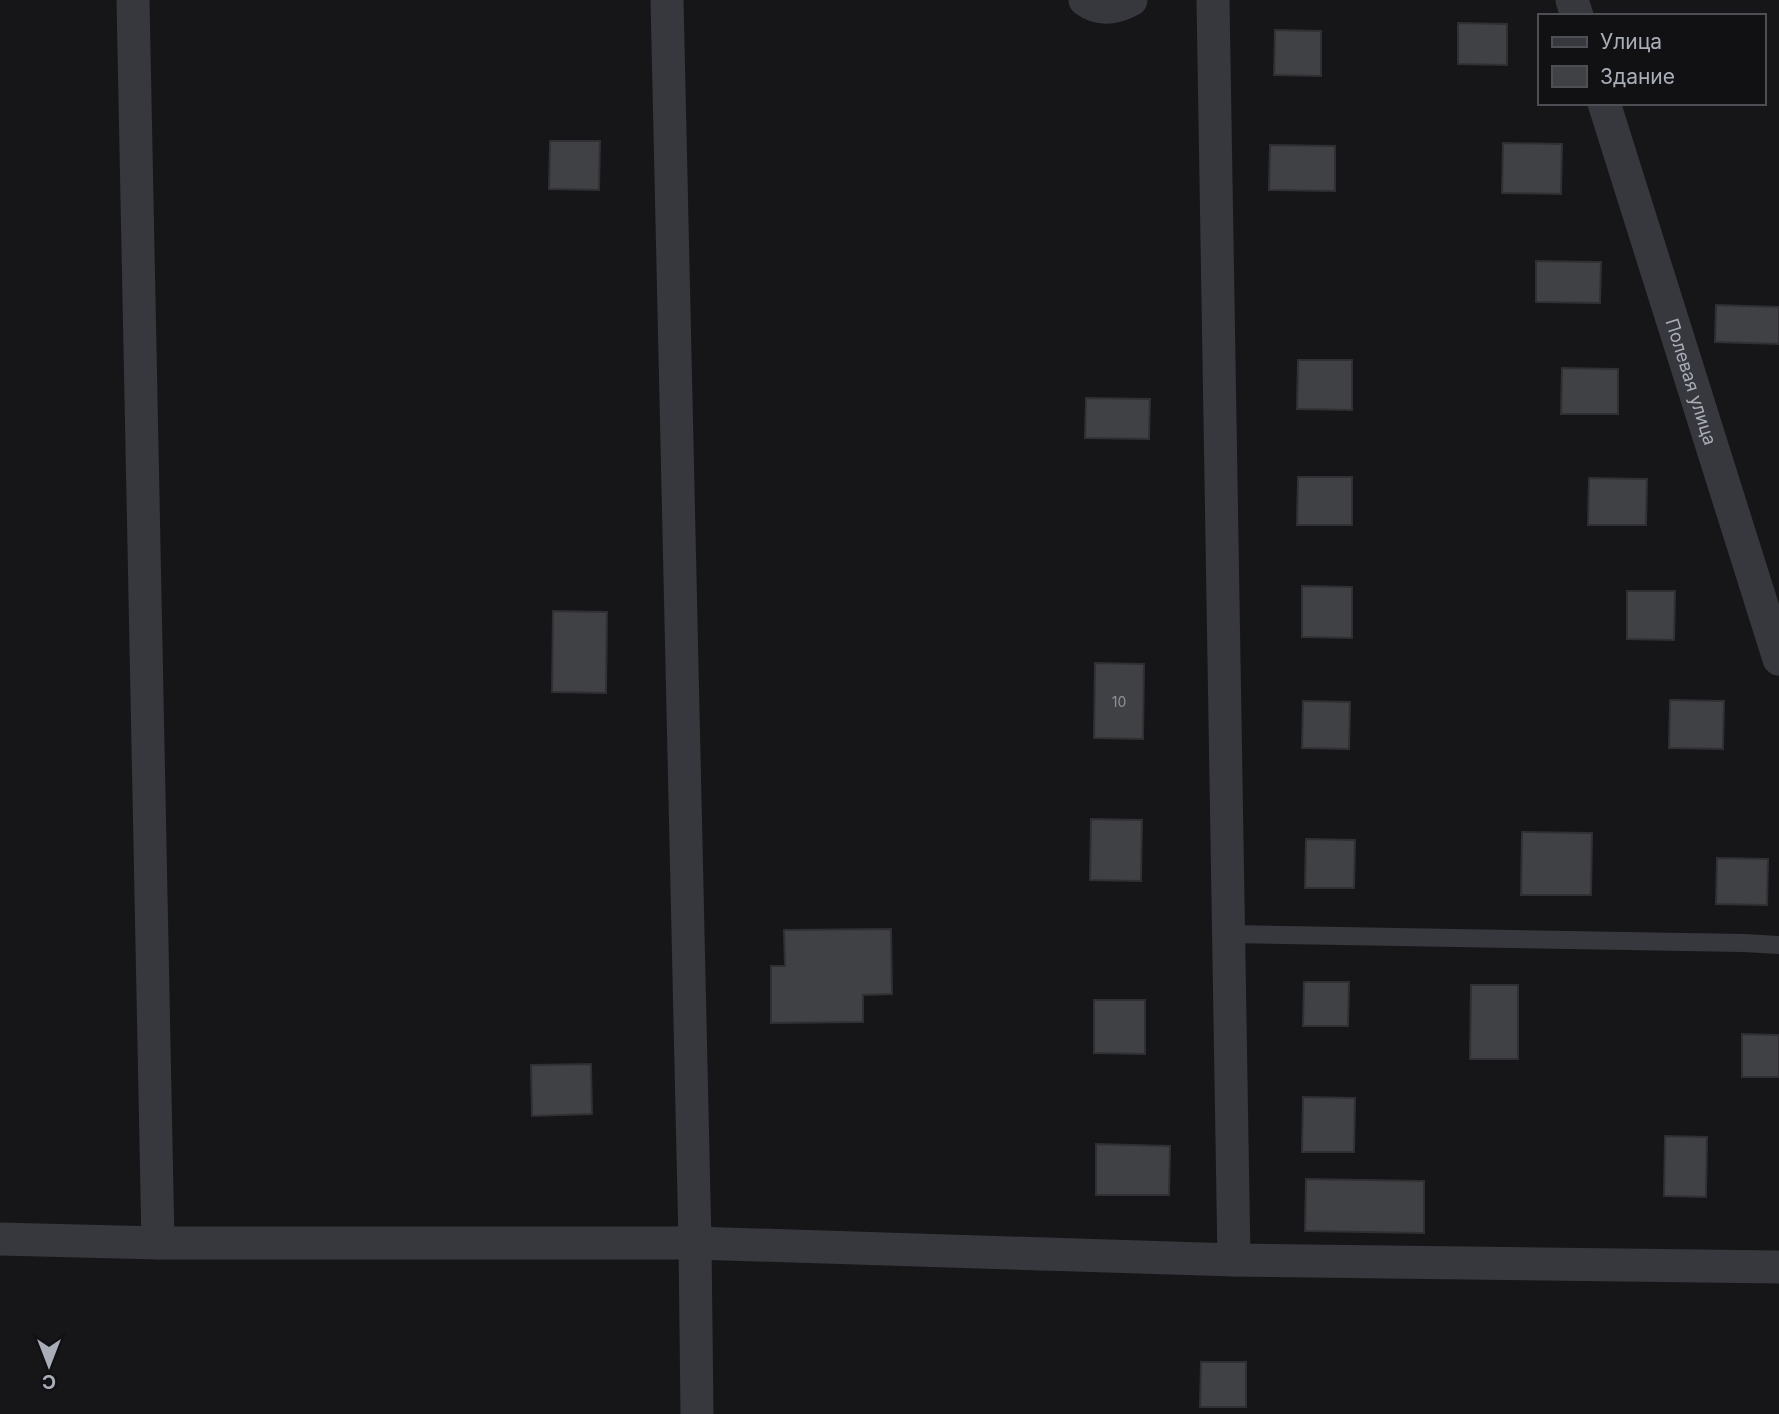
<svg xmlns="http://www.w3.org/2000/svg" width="1779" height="1414" viewBox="0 0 1779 1414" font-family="Inter,sans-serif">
	<rect width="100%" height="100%" fill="#161618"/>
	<path fill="#404145" stroke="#303034" stroke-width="2" d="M 1458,23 L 1507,24 L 1507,65 L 1458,64 Z
		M 1275,30 L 1321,31 L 1321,76 L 1274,75 Z
		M 1690,103 L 1748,103 L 1748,105 L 1690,105 Z
		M 550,141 L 600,141 L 599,190 L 549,189 Z
		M 1503,143 L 1562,144 L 1561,194 L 1502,193 Z
		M 1270,145 L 1335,146 L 1335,191 L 1269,190 Z
		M 1536,261 L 1601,262 L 1600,303 L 1536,302 Z
		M 1716,305 L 1779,307 L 1779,344 L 1715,342 Z
		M 1298,360 L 1352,360 L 1352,410 L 1297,409 Z
		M 1562,368 L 1618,369 L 1618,414 L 1561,414 Z
		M 1086,398 L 1150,399 L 1149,439 L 1085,438 Z
		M 1298,477 L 1352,477 L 1352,525 L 1297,525 Z
		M 1589,478 L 1647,479 L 1646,525 L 1588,525 Z
		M 1302,586 L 1352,587 L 1352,638 L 1302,637 Z
		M 1627,591 L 1675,591 L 1674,640 L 1627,639 Z
		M 553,611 L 607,612 L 606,693 L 552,692 Z
		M 1095,663 L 1144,664 L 1143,739 L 1094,738 Z
		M 1670,700 L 1724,701 L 1723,749 L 1669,748 Z
		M 1303,701 L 1350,702 L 1349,749 L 1302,748 Z
		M 1091,819 L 1142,820 L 1141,881 L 1090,880 Z
		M 1522,832 L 1592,833 L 1591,895 L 1521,895 Z
		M 1306,839 L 1355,840 L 1354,888 L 1305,888 Z
		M 1717,858 L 1768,859 L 1767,905 L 1716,904 Z
		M 891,929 L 892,994 L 863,995 L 863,1022 L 771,1023 L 771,966 L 785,966 L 784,930 Z
		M 1304,982 L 1349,982 L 1348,1026 L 1303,1026 Z
		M 1471,985 L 1518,985 L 1518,1059 L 1470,1059 Z
		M 1094,1000 L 1145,1000 L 1145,1054 L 1094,1053 Z
		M 1742,1034 L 1779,1035 L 1779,1077 L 1742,1077 Z
		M 591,1064 L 592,1114 L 532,1116 L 531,1065 Z
		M 1303,1097 L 1355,1098 L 1354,1152 L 1302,1152 Z
		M 1665,1136 L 1707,1137 L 1706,1197 L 1664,1196 Z
		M 1096,1144 L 1170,1146 L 1169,1195 L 1096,1195 Z
		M 1306,1179 L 1424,1181 L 1424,1233 L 1305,1231 Z
		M 1201,1362 L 1246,1362 L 1246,1407 L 1200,1407 Z"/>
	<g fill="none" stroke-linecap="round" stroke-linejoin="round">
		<path stroke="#37383d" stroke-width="18" d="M 1229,934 L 1744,943 L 1779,945"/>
		<g stroke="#37383d" stroke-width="33">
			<path d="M 133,0 L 158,1243"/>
			<path d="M 667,0 L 695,1243 L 697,1414"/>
			<path d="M 1085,0 C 1100,11 1116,8 1131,0"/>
			<path d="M 1213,0 L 1234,1260"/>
			<path d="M 1572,0 L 1577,16"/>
			<path id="s1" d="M 1604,103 L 1779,659"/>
			<path d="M 0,1239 L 158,1243 L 695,1243 L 1234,1260 L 1779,1267"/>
		</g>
	</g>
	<g text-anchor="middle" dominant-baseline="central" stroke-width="7" stroke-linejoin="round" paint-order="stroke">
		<g font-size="14" fill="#8e929b">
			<text x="1119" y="701">10</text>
		</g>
		<g font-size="18" fill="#a8adb8" stroke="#111113">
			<text stroke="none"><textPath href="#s1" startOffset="292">Полевая улица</textPath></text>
		</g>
	</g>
	<rect x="1538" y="14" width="228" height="91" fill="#111113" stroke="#4d4f55" stroke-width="2"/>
	<rect x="1552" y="37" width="35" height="10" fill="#37383d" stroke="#4d4f55" stroke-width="2"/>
	<text x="1600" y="49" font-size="21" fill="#a8adb8">Улица</text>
	<rect x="1552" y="66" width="35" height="21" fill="#404145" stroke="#4d4f55" stroke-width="2"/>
	<text x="1600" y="84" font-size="21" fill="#a8adb8">Здание</text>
	<g transform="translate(49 1365) rotate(180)" stroke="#111113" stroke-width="5" paint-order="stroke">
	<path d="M0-5L12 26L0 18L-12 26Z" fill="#a8adb8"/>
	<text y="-10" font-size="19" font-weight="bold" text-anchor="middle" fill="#a8adb8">С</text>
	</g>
</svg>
